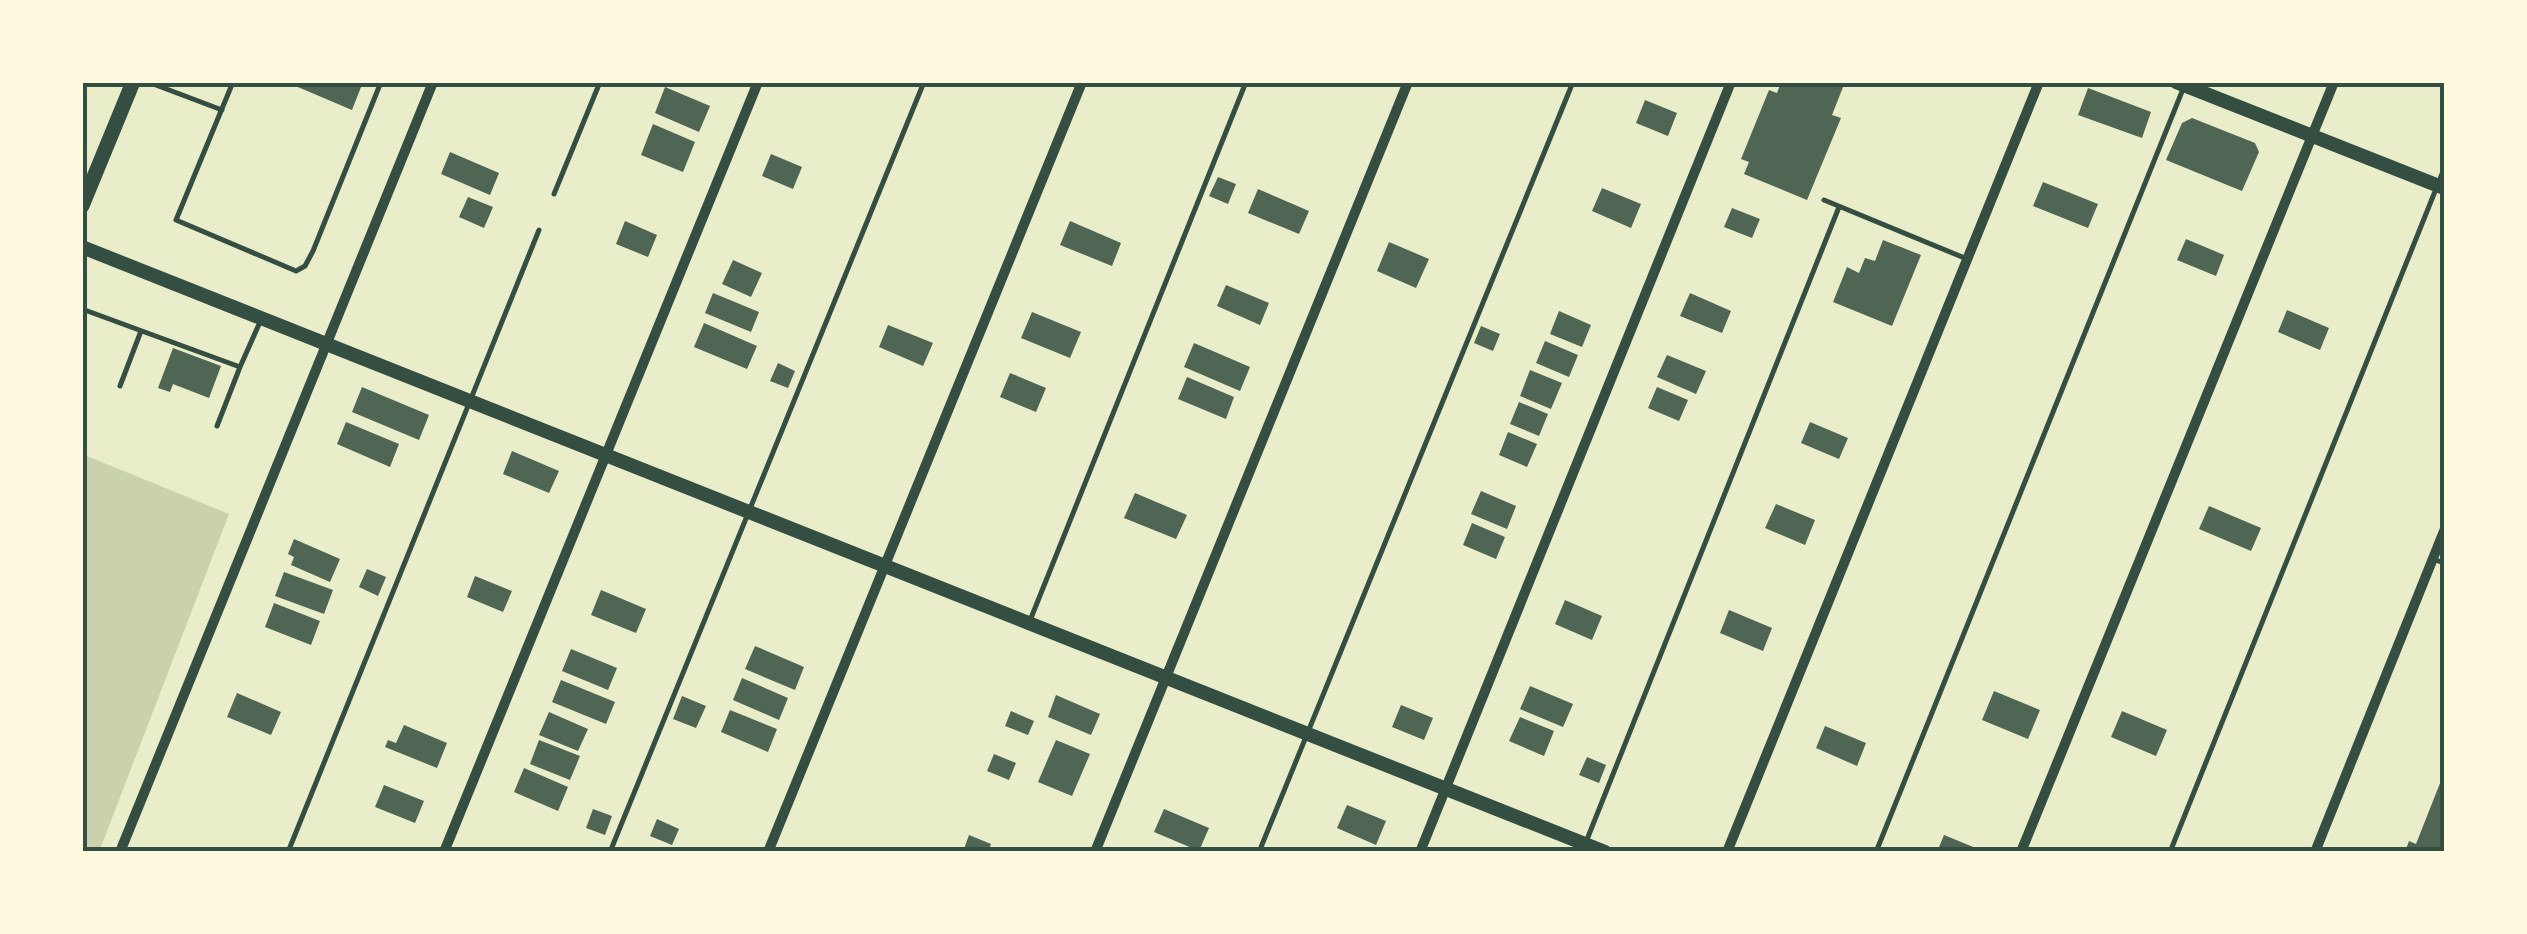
<svg xmlns="http://www.w3.org/2000/svg" width="2527" height="934" viewBox="0 0 2527 934" font-family="'Open Sans',sans-serif">
	<rect width="100%" height="100%" fill="#e9edc9"/>
	<path fill="#cad2ad" d="M 82,454 L 229,514 L 99,852 L 82,851 Z"/>
	<path fill="#4f6655" d="M 286,82 L 363,82 L 352,110 Z
		M 1781,82 L 1845,82 L 1832,115 L 1841,118 L 1807,200 L 1744,174 L 1749,162 L 1741,159 L 1769,90 L 1777,93 Z
		M 665,87 L 710,106 L 699,132 L 655,113 Z
		M 2088,88 L 2151,112 L 2142,138 L 2078,115 Z
		M 1645,100 L 1677,113 L 1668,136 L 1636,123 Z
		M 2192,118 L 2255,143 L 2259,152 L 2242,191 L 2166,160 L 2182,123 Z
		M 653,124 L 695,142 L 683,172 L 641,155 Z
		M 450,152 L 499,173 L 490,195 L 441,174 Z
		M 771,154 L 802,167 L 793,189 L 762,176 Z
		M 1218,177 L 1236,184 L 1228,204 L 1209,196 Z
		M 2043,182 L 2098,204 L 2088,228 L 2033,206 Z
		M 1602,188 L 1641,204 L 1631,228 L 1592,211 Z
		M 1258,189 L 1309,211 L 1299,234 L 1248,213 Z
		M 468,197 L 493,207 L 484,228 L 459,217 Z
		M 1732,208 L 1760,219 L 1752,238 L 1724,227 Z
		M 625,221 L 657,235 L 648,257 L 616,244 Z
		M 1070,221 L 1121,243 L 1112,266 L 1060,245 Z
		M 2186,239 L 2224,255 L 2216,276 L 2177,260 Z
		M 1883,240 L 1921,255 L 1892,326 L 1833,302 L 1847,267 L 1859,273 L 1865,258 L 1875,261 Z
		M 1389,242 L 1429,259 L 1416,288 L 1377,271 Z
		M 733,260 L 762,273 L 751,297 L 722,284 Z
		M 1226,285 L 1269,303 L 1260,325 L 1217,306 Z
		M 713,293 L 759,312 L 751,332 L 705,313 Z
		M 1690,293 L 1731,311 L 1722,333 L 1680,316 Z
		M 2287,310 L 2329,328 L 2320,350 L 2278,332 Z
		M 1559,311 L 1591,325 L 1582,347 L 1550,334 Z
		M 1032,312 L 1081,332 L 1070,358 L 1021,338 Z
		M 704,323 L 757,346 L 747,369 L 694,347 Z
		M 888,325 L 933,343 L 923,366 L 879,347 Z
		M 1481,326 L 1500,334 L 1493,351 L 1474,343 Z
		M 1545,341 L 1578,355 L 1569,377 L 1536,363 Z
		M 1194,343 L 1250,367 L 1240,391 L 1184,367 Z
		M 173,348 L 221,366 L 209,398 L 173,384 L 170,392 L 158,388 Z
		M 1667,355 L 1706,371 L 1696,394 L 1657,377 Z
		M 778,363 L 795,371 L 788,388 L 770,381 Z
		M 1530,370 L 1562,383 L 1551,409 L 1520,396 Z
		M 1010,373 L 1046,388 L 1036,412 L 1000,397 Z
		M 1187,377 L 1234,397 L 1226,419 L 1178,399 Z
		M 362,387 L 429,415 L 419,440 L 352,412 Z
		M 1657,387 L 1688,400 L 1679,421 L 1648,408 Z
		M 1519,402 L 1548,414 L 1539,436 L 1510,424 Z
		M 346,422 L 399,444 L 390,467 L 337,444 Z
		M 1810,422 L 1848,438 L 1839,459 L 1801,443 Z
		M 1508,432 L 1537,444 L 1527,467 L 1499,455 Z
		M 512,451 L 559,471 L 549,493 L 503,474 Z
		M 1481,491 L 1516,506 L 1507,529 L 1471,514 Z
		M 1135,493 L 1187,515 L 1176,539 L 1124,518 Z
		M 1776,504 L 1815,520 L 1805,545 L 1765,528 Z
		M 2209,506 L 2261,528 L 2251,551 L 2199,529 Z
		M 1472,523 L 1505,537 L 1496,559 L 1463,545 Z
		M 294,539 L 340,559 L 330,582 L 291,565 L 294,557 L 288,554 Z
		M 367,569 L 386,577 L 378,596 L 359,587 Z
		M 284,572 L 333,590 L 324,614 L 275,596 Z
		M 475,576 L 512,591 L 503,612 L 467,597 Z
		M 601,590 L 646,609 L 636,633 L 591,615 Z
		M 1565,600 L 1602,616 L 1592,640 L 1555,624 Z
		M 274,603 L 320,621 L 311,645 L 265,627 Z
		M 1729,610 L 1772,628 L 1763,651 L 1720,633 Z
		M 755,646 L 804,667 L 795,690 L 745,669 Z
		M 571,649 L 617,668 L 608,690 L 562,671 Z
		M 742,678 L 788,698 L 779,720 L 733,700 Z
		M 561,680 L 615,702 L 606,724 L 552,702 Z
		M 1530,686 L 1573,704 L 1563,727 L 1520,709 Z
		M 1994,691 L 2040,710 L 2028,739 L 1982,720 Z
		M 237,693 L 281,712 L 271,735 L 227,717 Z
		M 1056,695 L 1100,714 L 1091,735 L 1048,717 Z
		M 682,696 L 706,706 L 696,728 L 673,719 Z
		M 1401,705 L 1433,718 L 1424,740 L 1392,727 Z
		M 730,710 L 777,729 L 768,752 L 721,732 Z
		M 1011,711 L 1034,721 L 1028,735 L 1005,726 Z
		M 2122,711 L 2167,730 L 2156,756 L 2111,737 Z
		M 549,712 L 588,729 L 578,751 L 539,735 Z
		M 1520,717 L 1554,731 L 1544,756 L 1509,741 Z
		M 404,725 L 447,743 L 437,768 L 385,747 L 388,740 L 396,743 Z
		M 1825,726 L 1866,743 L 1857,766 L 1816,748 Z
		M 539,740 L 580,756 L 570,780 L 530,764 Z
		M 1056,740 L 1090,754 L 1072,796 L 1038,782 Z
		M 994,754 L 1016,763 L 1009,780 L 987,771 Z
		M 1587,757 L 1606,765 L 1599,783 L 1579,775 Z
		M 524,768 L 568,787 L 558,811 L 514,792 Z
		M 2444,773 L 2444,852 L 2405,852 L 2409,841 L 2416,844 Z
		M 384,785 L 424,801 L 415,823 L 375,807 Z
		M 1347,805 L 1386,821 L 1376,845 L 1337,828 Z
		M 593,809 L 612,816 L 605,835 L 586,828 Z
		M 1164,809 L 1209,828 L 1199,851 L 1154,832 Z
		M 657,819 L 679,829 L 672,845 L 650,836 Z
		M 969,835 L 991,844 L 988,852 L 964,849 Z
		M 1944,835 L 1983,851 L 1983,852 L 1937,852 Z"/>
	<g fill="none" stroke-linecap="round" stroke-linejoin="round">
		<path stroke="#344e41" stroke-width="5" d="M 148,82 L 222,110
			M 233,82 L 176,220 L 296,271 L 305,266 L 313,251 L 381,82
			M 554,194 L 600,82
			M 1824,200 L 1967,259
			M 82,309 L 240,367 L 260,322
			M 120,386 L 141,331
			M 217,426 L 240,367
			M 2433,559 L 2444,563
			M 1029,623 L 1246,82
			M 288,852 L 539,230
			M 610,852 L 924,82
			M 1259,852 L 1573,82
			M 1582,852 L 1839,207
			M 1876,852 L 2183,89
			M 2170,852 L 2444,169"/>
		<path stroke="#344e41" stroke-width="10" d="M 120,852 L 433,82
			M 444,852 L 758,82
			M 768,852 L 1082,82
			M 1095,852 L 1408,82
			M 1420,852 L 1731,82
			M 1727,852 L 2039,82
			M 2021,852 L 2334,82
			M 2315,852 L 2444,531"/>
		<path stroke="#344e41" stroke-width="14" d="M 2176,82 L 2444,188
			M 82,247 L 1605,852"/>
		<path stroke="#344e41" stroke-width="15" d="M 82,206 L 133,82"/>
	</g>
	<rect width="2527" height="934" fill="none" stroke="#fefae0" stroke-width="170"/>
	<rect x="85" y="85" width="2357" height="764" fill="none" stroke="#344e41" stroke-width="4"/>
</svg>
